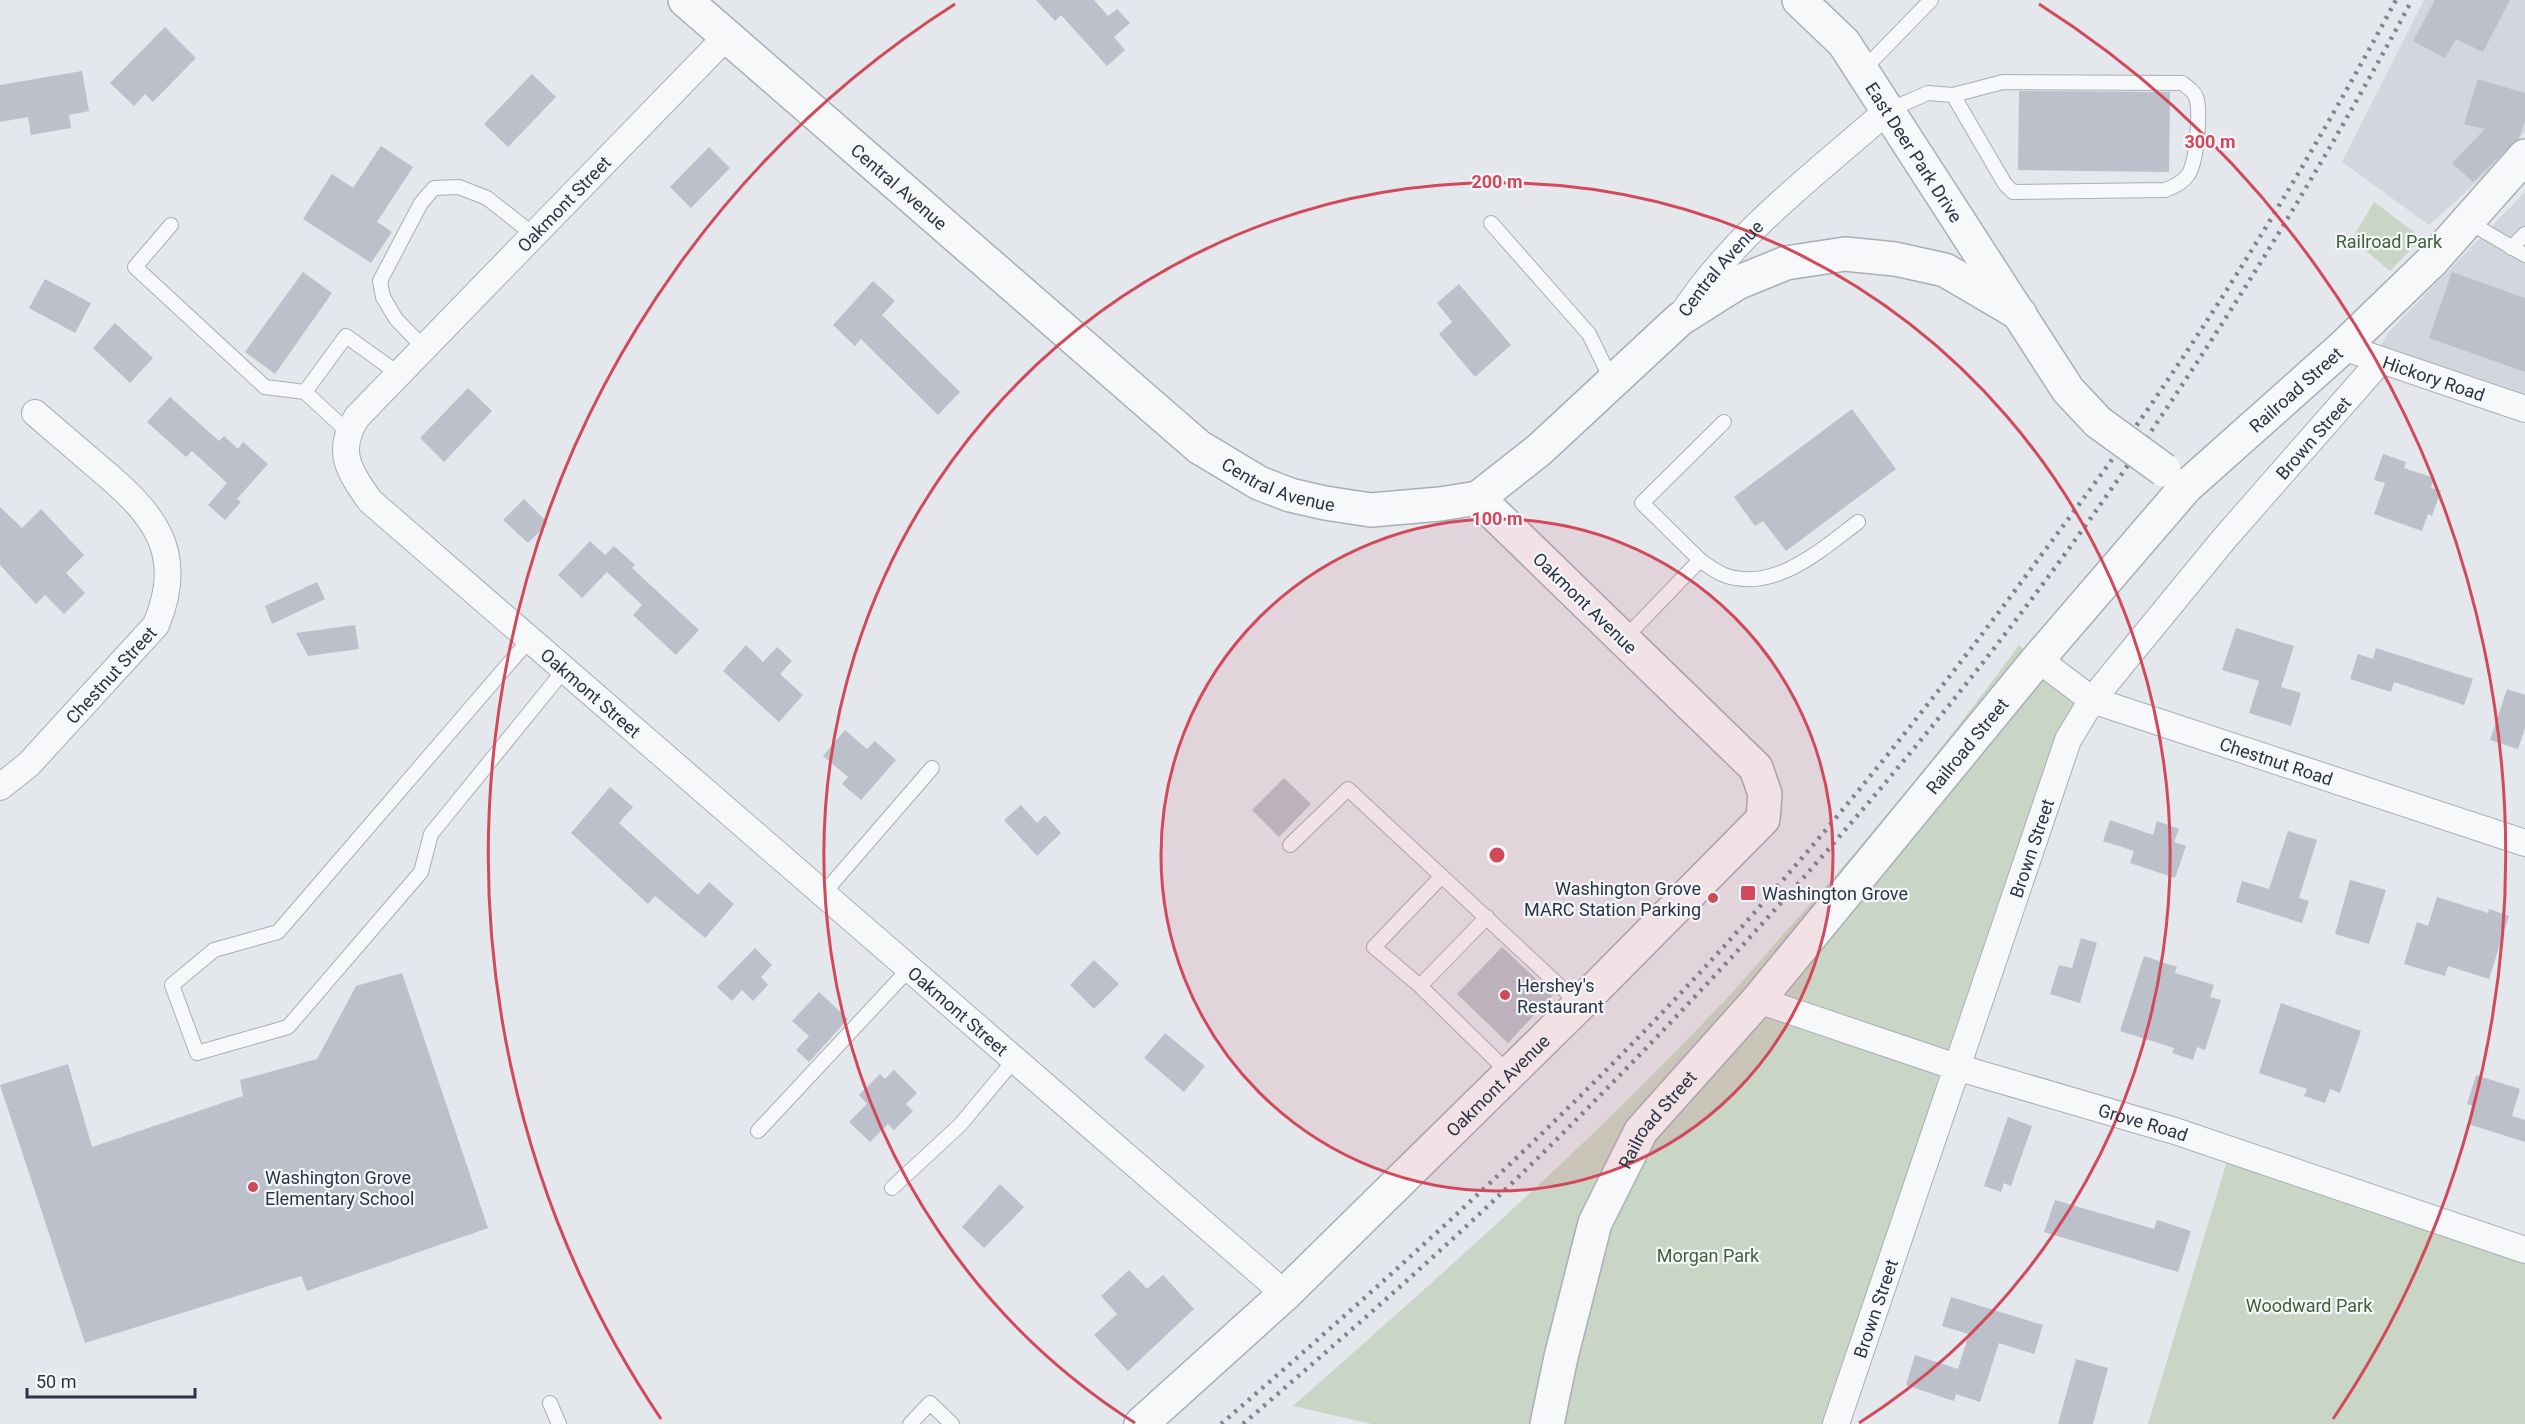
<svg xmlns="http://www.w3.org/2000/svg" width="2525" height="1424" viewBox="0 0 2525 1424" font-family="Roboto,sans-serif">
	<rect width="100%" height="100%" fill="#e4e7ec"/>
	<path fill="#d2d6de" d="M 2424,0 L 2525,0 L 2525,131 L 2501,160 L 2429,225 L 2342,162 Z
		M 2525,192 L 2525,396 L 2381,345 L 2387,334 Z"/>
	<path fill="#c9d6c5" d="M 2374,202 L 2422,238 L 2390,271 L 2352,239 Z
		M 2019,645 L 2079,700 L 1831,1424 L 1372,1424 L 1293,1406 C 1434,1281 1577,1156 1707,1019 C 1733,993 1757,964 1781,937 C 1865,843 1945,747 2019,645 Z
		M 2230,1151 L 2525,1252 L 2525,1424 L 2148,1424 Z"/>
	<path fill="#bbc0ca" d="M 1036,0 L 1094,0 L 1108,16 L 1117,9 L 1130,23 L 1114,37 L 1125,50 L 1107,66 L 1061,15 L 1055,21 Z
		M 2435,0 L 2510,0 L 2483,52 L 2456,39 L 2445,58 L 2413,41 Z
		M 165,27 L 196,58 L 153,102 L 145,94 L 134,106 L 110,83 Z
		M 82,71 L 89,111 L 69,115 L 71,128 L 31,135 L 28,117 L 0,122 L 0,85 Z
		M 532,74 L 556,97 L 508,147 L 484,124 Z
		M 2478,79 L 2525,93 L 2525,120 L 2519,138 L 2473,182 L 2452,163 L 2485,129 L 2464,124 Z
		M 2019,91 L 2170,92 L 2169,172 L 2018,170 Z
		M 381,146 L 413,167 L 377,222 L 392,232 L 371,263 L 303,219 L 332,174 L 353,188 Z
		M 709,147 L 730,168 L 691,208 L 670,187 Z
		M 303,272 L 332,293 L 275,374 L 245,352 Z
		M 2452,272 L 2525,298 L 2525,372 L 2429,338 Z
		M 45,279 L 91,303 L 75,333 L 29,308 Z
		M 873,281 L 895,301 L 882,315 L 960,392 L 938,415 L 861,339 L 855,346 L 833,325 Z
		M 1459,284 L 1511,345 L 1475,377 L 1439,334 L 1452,322 L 1437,303 Z
		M 115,323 L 153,358 L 130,383 L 93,348 Z
		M 468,388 L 492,411 L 444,462 L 420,438 Z
		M 170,397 L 219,441 L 224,436 L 238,449 L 243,442 L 268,464 L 237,499 L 241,502 L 225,520 L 208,505 L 227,483 L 192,451 L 186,457 L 147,422 Z
		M 1852,409 L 1896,469 L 1786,551 L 1763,521 L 1755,526 L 1734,497 Z
		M 2383,454 L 2406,462 L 2404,468 L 2434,478 L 2431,488 L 2441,491 L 2432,516 L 2428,514 L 2422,531 L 2374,514 L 2385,483 L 2374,480 Z
		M 524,499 L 548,523 L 528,543 L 503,520 Z
		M 0,507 L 22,528 L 41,509 L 84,555 L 66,573 L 85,593 L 64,614 L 45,595 L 36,604 L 0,565 Z
		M 590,541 L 605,555 L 614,546 L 635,565 L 632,568 L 699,630 L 676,655 L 633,615 L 642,605 L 607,572 L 582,598 L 558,575 Z
		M 317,582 L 325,599 L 272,624 L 265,606 Z
		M 355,625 L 359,649 L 308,656 L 296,633 Z
		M 2236,628 L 2294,646 L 2281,687 L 2301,693 L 2291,726 L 2249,713 L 2259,681 L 2222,670 Z
		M 746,645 L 763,662 L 777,647 L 792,661 L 780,674 L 803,695 L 779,722 L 723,671 Z
		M 2376,648 L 2473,679 L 2464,705 L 2394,682 L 2391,692 L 2350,679 L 2358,654 L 2373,659 Z
		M 2507,689 L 2525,695 L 2525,728 L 2518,749 L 2490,740 Z
		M 845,730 L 867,749 L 875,741 L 896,760 L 861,800 L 842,784 L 848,777 L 823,756 Z
		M 1284,778 L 1311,804 L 1279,837 L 1252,810 Z
		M 610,787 L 633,807 L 619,823 L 698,895 L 709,882 L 734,904 L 705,938 L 655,896 L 648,904 L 571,833 Z
		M 1021,805 L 1037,823 L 1045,815 L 1061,833 L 1037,856 L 1004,820 Z
		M 2110,820 L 2153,835 L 2157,821 L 2179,829 L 2174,842 L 2186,846 L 2175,878 L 2130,863 L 2134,851 L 2103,841 Z
		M 2288,831 L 2317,840 L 2299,898 L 2309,901 L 2302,923 L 2236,902 L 2242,881 L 2269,889 Z
		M 2350,880 L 2386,890 L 2369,944 L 2335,934 Z
		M 2437,897 L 2488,913 L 2489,909 L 2509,916 L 2489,979 L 2448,966 L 2445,976 L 2404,964 L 2417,922 L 2428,926 Z
		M 2081,938 L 2097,943 L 2080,1003 L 2050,994 L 2059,965 L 2072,968 Z
		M 1502,947 L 1553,995 L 1508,1043 L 1457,994 Z
		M 755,948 L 772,965 L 761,977 L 768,985 L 753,1001 L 742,990 L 732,1001 L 717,987 Z
		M 2144,956 L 2177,967 L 2175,973 L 2214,985 L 2210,997 L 2221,1000 L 2205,1050 L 2197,1047 L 2193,1060 L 2172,1053 L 2174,1048 L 2120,1031 Z
		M 1094,960 L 1119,984 L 1094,1009 L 1070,985 Z
		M 402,973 L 488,1228 L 307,1291 L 301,1276 L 85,1343 L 0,1085 L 68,1064 L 92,1147 L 243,1096 L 240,1080 L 317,1059 L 356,986 Z
		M 819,992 L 848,1019 L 809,1062 L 796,1050 L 809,1036 L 792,1021 Z
		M 2281,1003 L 2361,1031 L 2340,1093 L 2330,1089 L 2325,1103 L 2304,1096 L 2307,1089 L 2259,1073 Z
		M 1165,1033 L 1205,1066 L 1184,1092 L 1144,1058 Z
		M 894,1070 L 917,1093 L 906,1104 L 913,1111 L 894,1130 L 888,1124 L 870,1142 L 849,1122 L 867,1104 L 859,1095 L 880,1074 L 885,1079 Z
		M 2476,1075 L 2520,1089 L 2512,1116 L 2525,1120 L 2525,1142 L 2468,1124 L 2474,1106 L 2467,1104 Z
		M 2008,1117 L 2032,1126 L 2011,1186 L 2004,1183 L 2001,1192 L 1984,1186 Z
		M 1000,1184 L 1024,1207 L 984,1248 L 962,1227 Z
		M 2055,1200 L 2154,1229 L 2157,1220 L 2191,1231 L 2178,1272 L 2044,1232 Z
		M 1129,1270 L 1147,1289 L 1163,1275 L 1194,1309 L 1128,1371 L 1094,1335 L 1117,1314 L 1101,1296 Z
		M 1951,1297 L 2043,1325 L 2034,1354 L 1999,1343 L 1980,1402 L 1956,1394 L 1954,1401 L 1906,1385 L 1915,1355 L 1958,1369 L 1969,1334 L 1942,1326 Z
		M 2076,1359 L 2108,1368 L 2093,1424 L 2058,1424 Z"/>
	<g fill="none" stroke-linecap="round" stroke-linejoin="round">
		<g stroke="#a9aeb7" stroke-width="16">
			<path id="service" d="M 1862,71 L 1931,0
				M 1887,111 L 1928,93 L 1953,95 L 2005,184 L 2013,192 L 2165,190 C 2174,187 2182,183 2188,175 C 2197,162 2200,116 2197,100 C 2195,92 2189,88 2182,83 L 2003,82 L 1953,95
				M 2467,221 L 2525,255
				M 1491,223 L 1589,334 L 1612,381
				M 171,225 L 135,267 L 265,387 L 305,392
				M 2511,248 L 2525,234
				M 424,348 L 396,319 L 383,297 L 380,281 L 421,203 L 434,188 L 459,187 L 487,198 L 534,235
				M 348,432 L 305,392 L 346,336 L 399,374
				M 1700,560 C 1707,565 1716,572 1724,575 C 1774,593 1821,550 1858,522
				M 530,639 L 278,932 L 214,950 L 172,985 L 197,1053 L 288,1027 L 421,872 L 431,834 L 565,669
				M 1623,640 L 1700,560 L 1642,503 L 1724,422
				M 1290,845 L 1348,789 L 1579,1004
				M 1442,876 L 1374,947 L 1420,986 L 1487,917
				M 823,894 L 932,768
				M 1420,986 L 1509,1073
				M 758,1131 L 910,968
				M 892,1188 L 960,1125 L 1015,1059
				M 550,1403 L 559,1424
				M 910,1424 L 930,1403 L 952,1424"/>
		</g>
		<g stroke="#a9aeb7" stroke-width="28">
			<g id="minor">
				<path id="s1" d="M 727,36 L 357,417 C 335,451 349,471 370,501 L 1285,1294"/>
				<path id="s2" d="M 1681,316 C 1734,234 1814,175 1887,111"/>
				<path id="s3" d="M 2343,347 L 2525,409"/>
				<path id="s4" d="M 2038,659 L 2092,700 L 2525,843"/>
				<path id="s5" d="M 0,787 L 29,764 L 156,625 C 187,551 153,513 98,467 C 77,449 56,431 35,413"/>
				<path id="s6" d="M 1758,1000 L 1956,1067 L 2175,1131 L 2525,1250"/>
				<path id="s7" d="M 1836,1424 L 2068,740 L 2092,700 L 2224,539 L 2381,360"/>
			</g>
		</g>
		<g stroke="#a9aeb7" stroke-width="36">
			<g id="tertiary">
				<path id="s8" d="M 685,0 L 1199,447 L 1259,483 L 1290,495 L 1325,503 L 1371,510 L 1440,504 L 1478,498 L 1539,450 L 1680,319 L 1737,283 L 1786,263 L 1845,254 L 1895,259 L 1945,270 L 2020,314"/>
				<path id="s9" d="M 1799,0 L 1844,43 L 2068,390 L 2098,422"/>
				<path id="s10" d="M 1141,1424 L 1285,1294 L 1580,1004 L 1763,819 L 1765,794 L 1756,768 L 1478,498"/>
				<path id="s11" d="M 1547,1424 L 1561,1357 L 1595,1223 L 1641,1131 L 1758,1000 L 2038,659 L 2186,487 L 2343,347 L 2432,261 L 2525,156"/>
			</g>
		</g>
		<use href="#service" stroke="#f7f8fa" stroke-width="14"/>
		<use href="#minor" stroke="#f7f8fa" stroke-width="26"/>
		<use href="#tertiary" stroke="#f7f8fa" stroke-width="33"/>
		<path stroke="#7d8696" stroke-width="4.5" stroke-dasharray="3 6" stroke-linecap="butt" d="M 1221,1424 C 1371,1294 1520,1161 1658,1017 C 1788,882 1905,737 2017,588 C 2067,520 2118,454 2165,384 C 2249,260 2325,132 2396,0
			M 1243,1424 C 1354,1328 1464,1233 1567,1129 C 1753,942 1935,737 2088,522 C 2207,355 2315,181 2412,0"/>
		<g stroke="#a9aeb7" stroke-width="36" stroke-linecap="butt">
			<path id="tertiary-bridge" d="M 2098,422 L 2164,470"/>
		</g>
		<use href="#tertiary-bridge" stroke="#f7f8fa" stroke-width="33"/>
	</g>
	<circle cx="1497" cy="855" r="336" fill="#d1495b" fill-opacity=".12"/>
	<g fill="none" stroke="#d1495b" stroke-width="3">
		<circle cx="1497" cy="855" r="336"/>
		<path d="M1135 1423A673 673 0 1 1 1859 1423"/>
		<path d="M661 1419A1009 1009 0 0 1 955 4M2039 4A1009 1009 0 0 1 2333 1419"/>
	</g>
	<g fill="#d1495b" stroke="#f4f6f9" stroke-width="2">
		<rect x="1740" y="885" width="16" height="16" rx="3"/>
		<circle cx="1713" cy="898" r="6"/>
		<circle cx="1505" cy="995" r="6"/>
		<circle cx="253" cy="1187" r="6"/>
	</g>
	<g text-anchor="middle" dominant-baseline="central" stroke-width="4.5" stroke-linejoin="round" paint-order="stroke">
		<g font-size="18" fill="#2b3445" stroke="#f4f6f9">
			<text stroke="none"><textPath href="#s9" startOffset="192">East Deer Park Drive</textPath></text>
			<text stroke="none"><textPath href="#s8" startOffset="284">Central Avenue</textPath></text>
			<text transform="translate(564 204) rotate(-46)">Oakmont Street</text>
			<text stroke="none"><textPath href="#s2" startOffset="62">Central Avenue</textPath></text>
			<text stroke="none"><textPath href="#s3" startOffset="96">Hickory Road</textPath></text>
			<text stroke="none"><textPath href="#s11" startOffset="1300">Railroad Street</textPath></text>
			<text stroke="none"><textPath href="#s7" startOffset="1112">Brown Street</textPath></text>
			<text stroke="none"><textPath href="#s8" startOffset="770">Central Avenue</textPath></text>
			<text transform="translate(1585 603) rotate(44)">Oakmont Avenue</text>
			<text stroke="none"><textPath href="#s5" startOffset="158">Chestnut Street</textPath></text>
			<text stroke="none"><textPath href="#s1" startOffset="916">Oakmont Street</textPath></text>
			<text stroke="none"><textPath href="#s11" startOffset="814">Railroad Street</textPath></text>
			<text stroke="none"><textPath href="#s4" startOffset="262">Chestnut Road</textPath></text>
			<text stroke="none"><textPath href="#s7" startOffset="608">Brown Street</textPath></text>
			<text stroke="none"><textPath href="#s1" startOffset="1402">Oakmont Street</textPath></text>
			<text stroke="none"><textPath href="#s10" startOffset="492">Oakmont Avenue</textPath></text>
			<text stroke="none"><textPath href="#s11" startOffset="328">Railroad Street</textPath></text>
			<text stroke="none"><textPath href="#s6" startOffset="404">Grove Road</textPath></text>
			<text stroke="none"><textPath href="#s7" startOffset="122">Brown Street</textPath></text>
		</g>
		<g font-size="18" fill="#3f6138" stroke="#f4f6f9">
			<text x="2389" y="241">Railroad Park</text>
			<text x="1708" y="1255">Morgan Park</text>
			<text x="2309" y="1305">Woodward Park</text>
		</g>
		<g font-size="18" fill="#2b3445" stroke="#f4f6f9" text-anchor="start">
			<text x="1701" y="888" text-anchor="end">Washington Grove<tspan x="1701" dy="21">MARC Station Parking</tspan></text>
			<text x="1762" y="893">Washington Grove</text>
			<text x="1517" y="985">Hershey's<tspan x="1517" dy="21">Restaurant</tspan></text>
			<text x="265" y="1177">Washington Grove<tspan x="265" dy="21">Elementary School</tspan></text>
		</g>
	</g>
	<circle cx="1497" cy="855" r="9" fill="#d1495b" stroke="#f4f6f9" stroke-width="3"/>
	<g font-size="18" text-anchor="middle" font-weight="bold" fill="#d1495b" stroke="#f4f6f9" stroke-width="4.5" stroke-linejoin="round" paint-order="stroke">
		<text x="2210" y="148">300 m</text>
		<text x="1497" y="188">200 m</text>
		<text x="1497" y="525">100 m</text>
	</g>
	<path d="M27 1388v9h168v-9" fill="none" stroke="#2b3445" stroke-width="3"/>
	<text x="36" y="1388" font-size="18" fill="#2b3445" stroke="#f4f6f9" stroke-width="4.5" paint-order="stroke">50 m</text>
</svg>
